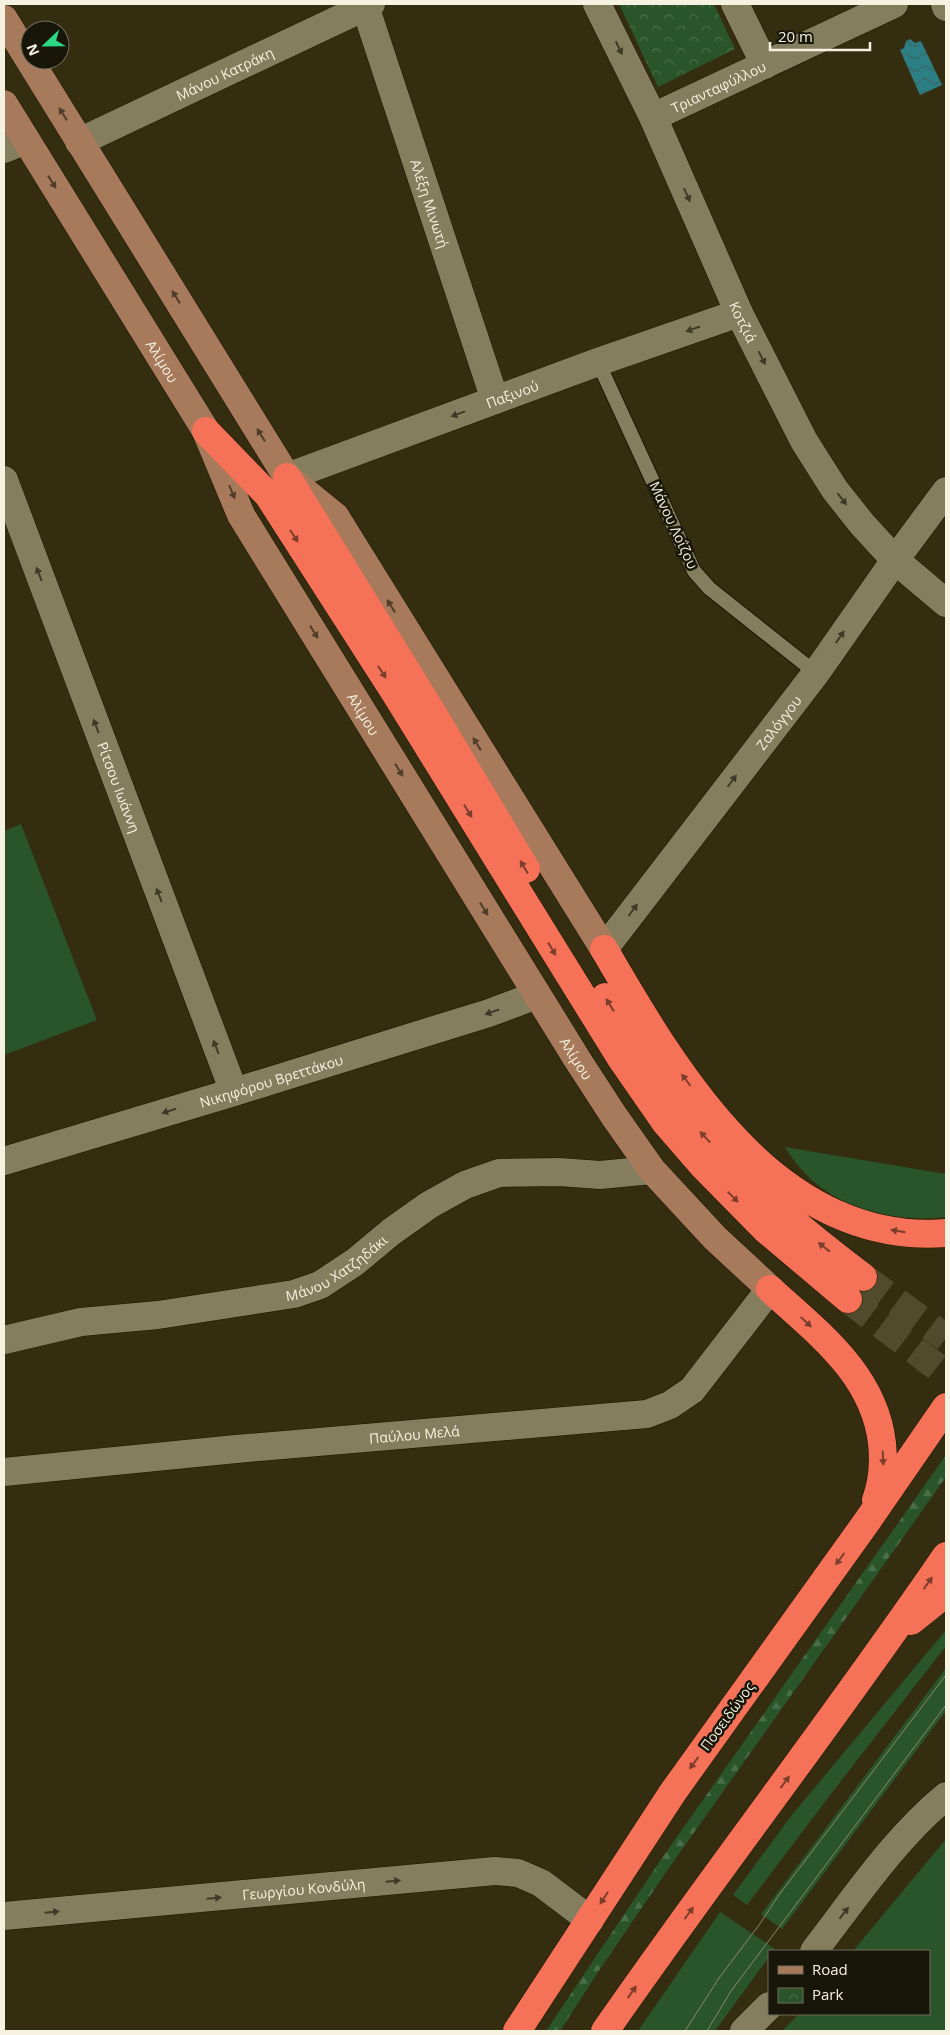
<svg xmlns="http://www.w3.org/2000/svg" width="950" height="2035" viewBox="0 0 950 2035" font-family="'Open Sans',sans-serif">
	<defs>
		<pattern id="forest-firs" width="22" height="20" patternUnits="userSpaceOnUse" patternTransform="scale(1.25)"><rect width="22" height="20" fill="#2a552a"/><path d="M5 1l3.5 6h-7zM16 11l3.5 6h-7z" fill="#4a6e49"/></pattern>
		<pattern id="park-crowns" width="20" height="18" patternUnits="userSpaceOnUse" patternTransform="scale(1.25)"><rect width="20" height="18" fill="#2a552a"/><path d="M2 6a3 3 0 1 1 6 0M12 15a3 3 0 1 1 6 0" fill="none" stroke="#4a6e49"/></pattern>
		<pattern id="water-waves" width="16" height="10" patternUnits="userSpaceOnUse" patternTransform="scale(1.25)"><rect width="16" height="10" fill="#2c7f84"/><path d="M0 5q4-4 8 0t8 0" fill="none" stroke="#3b6464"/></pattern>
	</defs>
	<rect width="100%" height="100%" fill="#342d0f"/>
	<path fill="#2a552a" d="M 21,824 L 97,1020 L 4,1055 L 4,831 Z
		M 785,1147 L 946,1174 L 946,1217 C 884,1224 818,1204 785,1147 Z
		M 946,1630 L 946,1646 L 834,1790 L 747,1905 L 733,1895 L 791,1816 Z
		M 946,1668 L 946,1711 L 782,1929 L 761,1914 Z
		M 946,1839 L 946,2031 L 782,2031 L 799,2014 L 929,2014 L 929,1951 L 853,1951 Z
		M 720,1912 L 775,1949 L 769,1951 L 769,1957 L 715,2031 L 638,2031 Z"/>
	<path fill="url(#forest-firs)" d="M 946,1455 L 946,1477 L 671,1865 L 600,1969 L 560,2031 L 546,2031 L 662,1858 Z"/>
	<path fill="url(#park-crowns)" d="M 619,4 L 714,4 L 735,49 L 658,87 Z"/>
	<path fill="url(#water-waves)" d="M 910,39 L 915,43 L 921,41 L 942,85 L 920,95 L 900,50 L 904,48 L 906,41 Z"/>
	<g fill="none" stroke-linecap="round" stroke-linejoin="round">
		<path stroke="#514b2e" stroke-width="28" stroke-dasharray="28 14" stroke-linecap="butt" d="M 863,1277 L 946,1338
			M 848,1299 L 946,1374"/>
		<g stroke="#1b1500" stroke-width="16">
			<path id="lane" d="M 598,362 L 694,571 L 709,588 L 816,673"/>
		</g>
		<g stroke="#1b1500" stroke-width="29">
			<g id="street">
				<path id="s1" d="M 597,4 L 653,117 L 739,313 L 804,441 L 835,490 L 862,524 L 895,560 L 946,603"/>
				<path d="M 735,4 L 765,65"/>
				<path d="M 945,4 L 946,7"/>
				<path id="s2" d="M 365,6 L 495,400"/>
				<path id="s3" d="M 653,117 L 894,4"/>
				<path id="s4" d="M 79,142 L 371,4"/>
				<path d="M 4,149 L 26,140"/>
				<path id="s5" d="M 287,477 L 598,362 L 739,313"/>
				<path id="s6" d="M 4,480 L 234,1092"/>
				<path id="s7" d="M 604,949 L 816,673 L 895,560 L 946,491"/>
				<path id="s8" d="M 4,1161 L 234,1092 L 489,1013 L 537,995"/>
				<path id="s9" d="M 4,1340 L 81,1322 L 158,1315 L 294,1294 L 320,1285 L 355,1262 L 391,1232 L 429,1205 L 465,1185 L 499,1173 L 559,1172 L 600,1175 L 652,1170"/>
				<path id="s10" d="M 4,1472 L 236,1449 L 647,1414 L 670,1405 L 692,1390 L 770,1289"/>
				<path id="s11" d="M 4,1916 L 495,1871 L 518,1873 L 541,1883 L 590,1920"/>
				<path d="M 814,1951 C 855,1898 894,1839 946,1796"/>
				<path d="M 744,2031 L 769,2006"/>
			</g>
		</g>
		<g stroke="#1b1500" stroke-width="29">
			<g id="secondary">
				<path d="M 4,19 L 287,477 L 335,516 L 604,949"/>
				<path id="s12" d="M 4,104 L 206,431 L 241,515 L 577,1059 L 614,1116 L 652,1170 L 715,1238 L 770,1289"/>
			</g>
		</g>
		<g stroke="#1b1500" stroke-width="29">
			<path id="highway" d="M 206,431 L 268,495 L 395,693 L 620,1057 L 665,1122 L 704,1167 L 765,1229 L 848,1299
				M 287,477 L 430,709 L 526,869
				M 604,949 C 677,1075 777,1246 946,1233
				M 605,997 C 622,1025 639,1053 658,1080 C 713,1157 788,1220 863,1277
				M 770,1289 C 818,1333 874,1374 882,1443 C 884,1463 883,1481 876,1500
				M 911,1621 L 946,1593
				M 517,2031 L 673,1792 L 868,1520 L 946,1407
				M 605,2031 C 716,1871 836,1717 946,1556"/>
		</g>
		<use href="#lane" stroke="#857e5e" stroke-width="14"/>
		<use href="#street" stroke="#857e5e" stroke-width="28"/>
		<use href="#secondary" stroke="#a77a5c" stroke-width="28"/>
		<use href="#highway" stroke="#f57157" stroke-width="28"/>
		<path stroke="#8c876f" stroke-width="1" d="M 685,2031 L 719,1978 L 759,1925 L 779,1895 L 946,1675
			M 707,2031 L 731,1991 L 946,1705"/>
	</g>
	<defs><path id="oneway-solid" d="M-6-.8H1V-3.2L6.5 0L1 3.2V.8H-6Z" transform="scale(1.25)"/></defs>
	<g fill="#3e3a27">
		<use href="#oneway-solid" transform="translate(619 48) rotate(64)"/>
		<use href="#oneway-solid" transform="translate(687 195) rotate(66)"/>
		<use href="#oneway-solid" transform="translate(693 329) rotate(161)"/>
		<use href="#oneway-solid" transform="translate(762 358) rotate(63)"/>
		<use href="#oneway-solid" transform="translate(458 414) rotate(160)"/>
		<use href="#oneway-solid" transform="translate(842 499) rotate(52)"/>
		<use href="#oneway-solid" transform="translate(39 574) rotate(-111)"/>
		<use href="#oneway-solid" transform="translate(840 637) rotate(-55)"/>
		<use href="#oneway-solid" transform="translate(96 726) rotate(-111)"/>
		<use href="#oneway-solid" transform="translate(732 781) rotate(-53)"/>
		<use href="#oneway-solid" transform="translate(159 895) rotate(-111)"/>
		<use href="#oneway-solid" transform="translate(633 910) rotate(-53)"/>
		<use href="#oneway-solid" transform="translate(492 1012) rotate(161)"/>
		<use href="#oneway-solid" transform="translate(216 1047) rotate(-111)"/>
		<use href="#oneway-solid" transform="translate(169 1111) rotate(163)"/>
		<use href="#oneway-solid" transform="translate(393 1881) rotate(-5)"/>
		<use href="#oneway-solid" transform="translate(214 1898) rotate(-5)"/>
		<use href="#oneway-solid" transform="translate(52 1912) rotate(-5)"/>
		<use href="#oneway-solid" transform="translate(844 1913) rotate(-52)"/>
	</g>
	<g fill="#513d2a">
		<use href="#oneway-solid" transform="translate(63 114) rotate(-122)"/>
		<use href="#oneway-solid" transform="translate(52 182) rotate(58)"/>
		<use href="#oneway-solid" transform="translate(176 297) rotate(-122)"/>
		<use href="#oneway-solid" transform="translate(261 435) rotate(-122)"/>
		<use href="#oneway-solid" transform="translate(232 492) rotate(67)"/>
		<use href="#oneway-solid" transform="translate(391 606) rotate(-122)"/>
		<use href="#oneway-solid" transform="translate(314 632) rotate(58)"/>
		<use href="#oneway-solid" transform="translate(477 744) rotate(-122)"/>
		<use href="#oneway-solid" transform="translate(399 770) rotate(58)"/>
		<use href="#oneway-solid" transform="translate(484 909) rotate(58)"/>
	</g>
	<g fill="#7b3e2c">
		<use href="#oneway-solid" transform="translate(294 536) rotate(57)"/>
		<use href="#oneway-solid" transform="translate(382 672) rotate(57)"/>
		<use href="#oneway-solid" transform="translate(468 811) rotate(58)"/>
		<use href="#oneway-solid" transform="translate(524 867) rotate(-121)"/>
		<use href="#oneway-solid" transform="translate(552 949) rotate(59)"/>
		<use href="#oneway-solid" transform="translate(610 1005) rotate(-122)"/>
		<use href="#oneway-solid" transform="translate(686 1080) rotate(-127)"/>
		<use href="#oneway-solid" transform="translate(705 1137) rotate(-133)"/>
		<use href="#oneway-solid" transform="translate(733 1197) rotate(45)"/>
		<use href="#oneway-solid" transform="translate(898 1231) rotate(-171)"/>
		<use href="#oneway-solid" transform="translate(824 1247) rotate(-142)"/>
		<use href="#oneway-solid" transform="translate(806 1322) rotate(43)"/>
		<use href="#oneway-solid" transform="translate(883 1458) rotate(88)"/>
		<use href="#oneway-solid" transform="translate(840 1559) rotate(126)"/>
		<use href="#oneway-solid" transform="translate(928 1583) rotate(-55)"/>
		<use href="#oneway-solid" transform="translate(694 1763) rotate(126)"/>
		<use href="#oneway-solid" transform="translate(785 1782) rotate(-54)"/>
		<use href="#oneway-solid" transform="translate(604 1898) rotate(123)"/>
		<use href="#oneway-solid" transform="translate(689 1913) rotate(-54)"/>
		<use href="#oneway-solid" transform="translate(632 1992) rotate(-55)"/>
	</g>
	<g text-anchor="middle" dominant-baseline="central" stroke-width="5" stroke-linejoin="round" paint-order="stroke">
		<g font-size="14" fill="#f6f2e1" stroke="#181509">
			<text stroke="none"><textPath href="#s4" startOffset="161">Μάνου Κατράκη</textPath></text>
			<text stroke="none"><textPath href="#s3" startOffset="72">Τριανταφύλλου</textPath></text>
			<text stroke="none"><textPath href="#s2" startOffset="208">Αλέξη Μινωτή</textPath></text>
			<text stroke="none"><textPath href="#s1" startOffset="350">Κοτζιά</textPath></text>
			<text stroke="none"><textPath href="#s12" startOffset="302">Αλίμου</textPath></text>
			<text stroke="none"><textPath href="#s5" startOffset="240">Παξινού</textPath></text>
			<text transform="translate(674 525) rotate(65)">Μάνου Λοΐζου</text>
			<text stroke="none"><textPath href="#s12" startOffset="709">Αλίμου</textPath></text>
			<text stroke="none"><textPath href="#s7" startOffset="286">Ζαλόγγου</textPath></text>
			<text stroke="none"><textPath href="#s6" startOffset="328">Ρίτσου Ιωάννη</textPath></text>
			<text stroke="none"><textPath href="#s12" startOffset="1114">Αλίμου</textPath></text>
			<text stroke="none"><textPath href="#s8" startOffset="279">Νικηφόρου Βρεττάκου</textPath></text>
			<text stroke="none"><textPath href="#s9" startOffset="344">Μάνου Χατζηδάκι</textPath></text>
			<text stroke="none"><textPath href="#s10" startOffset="412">Παύλου Μελά</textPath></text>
			<text transform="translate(727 1716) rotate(-54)">Ποσειδώνος</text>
			<text stroke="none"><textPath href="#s11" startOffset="301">Γεωργίου Κονδύλη</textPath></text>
		</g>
	</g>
	<rect width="950" height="2035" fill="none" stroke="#f6f2e1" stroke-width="10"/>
	<rect x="768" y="1950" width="162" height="65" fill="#181509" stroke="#716d5f"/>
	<rect x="778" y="1966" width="25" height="8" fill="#a77a5c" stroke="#716d5f"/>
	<text x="812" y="1975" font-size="15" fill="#f6f2e1">Road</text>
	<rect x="778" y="1988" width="25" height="15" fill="url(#park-crowns)" stroke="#716d5f"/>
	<text x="812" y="2000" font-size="15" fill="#f6f2e1">Park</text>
	<g transform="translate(45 45) rotate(248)"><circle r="24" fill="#181509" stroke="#716d5f"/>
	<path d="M0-4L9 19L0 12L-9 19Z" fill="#2ad885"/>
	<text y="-8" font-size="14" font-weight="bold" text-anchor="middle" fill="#f6f2e1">N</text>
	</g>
	<path d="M770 42v8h100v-8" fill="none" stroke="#f6f2e1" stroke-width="2.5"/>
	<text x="778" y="42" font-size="15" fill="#f6f2e1" stroke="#181509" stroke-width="4" paint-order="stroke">20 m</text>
</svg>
